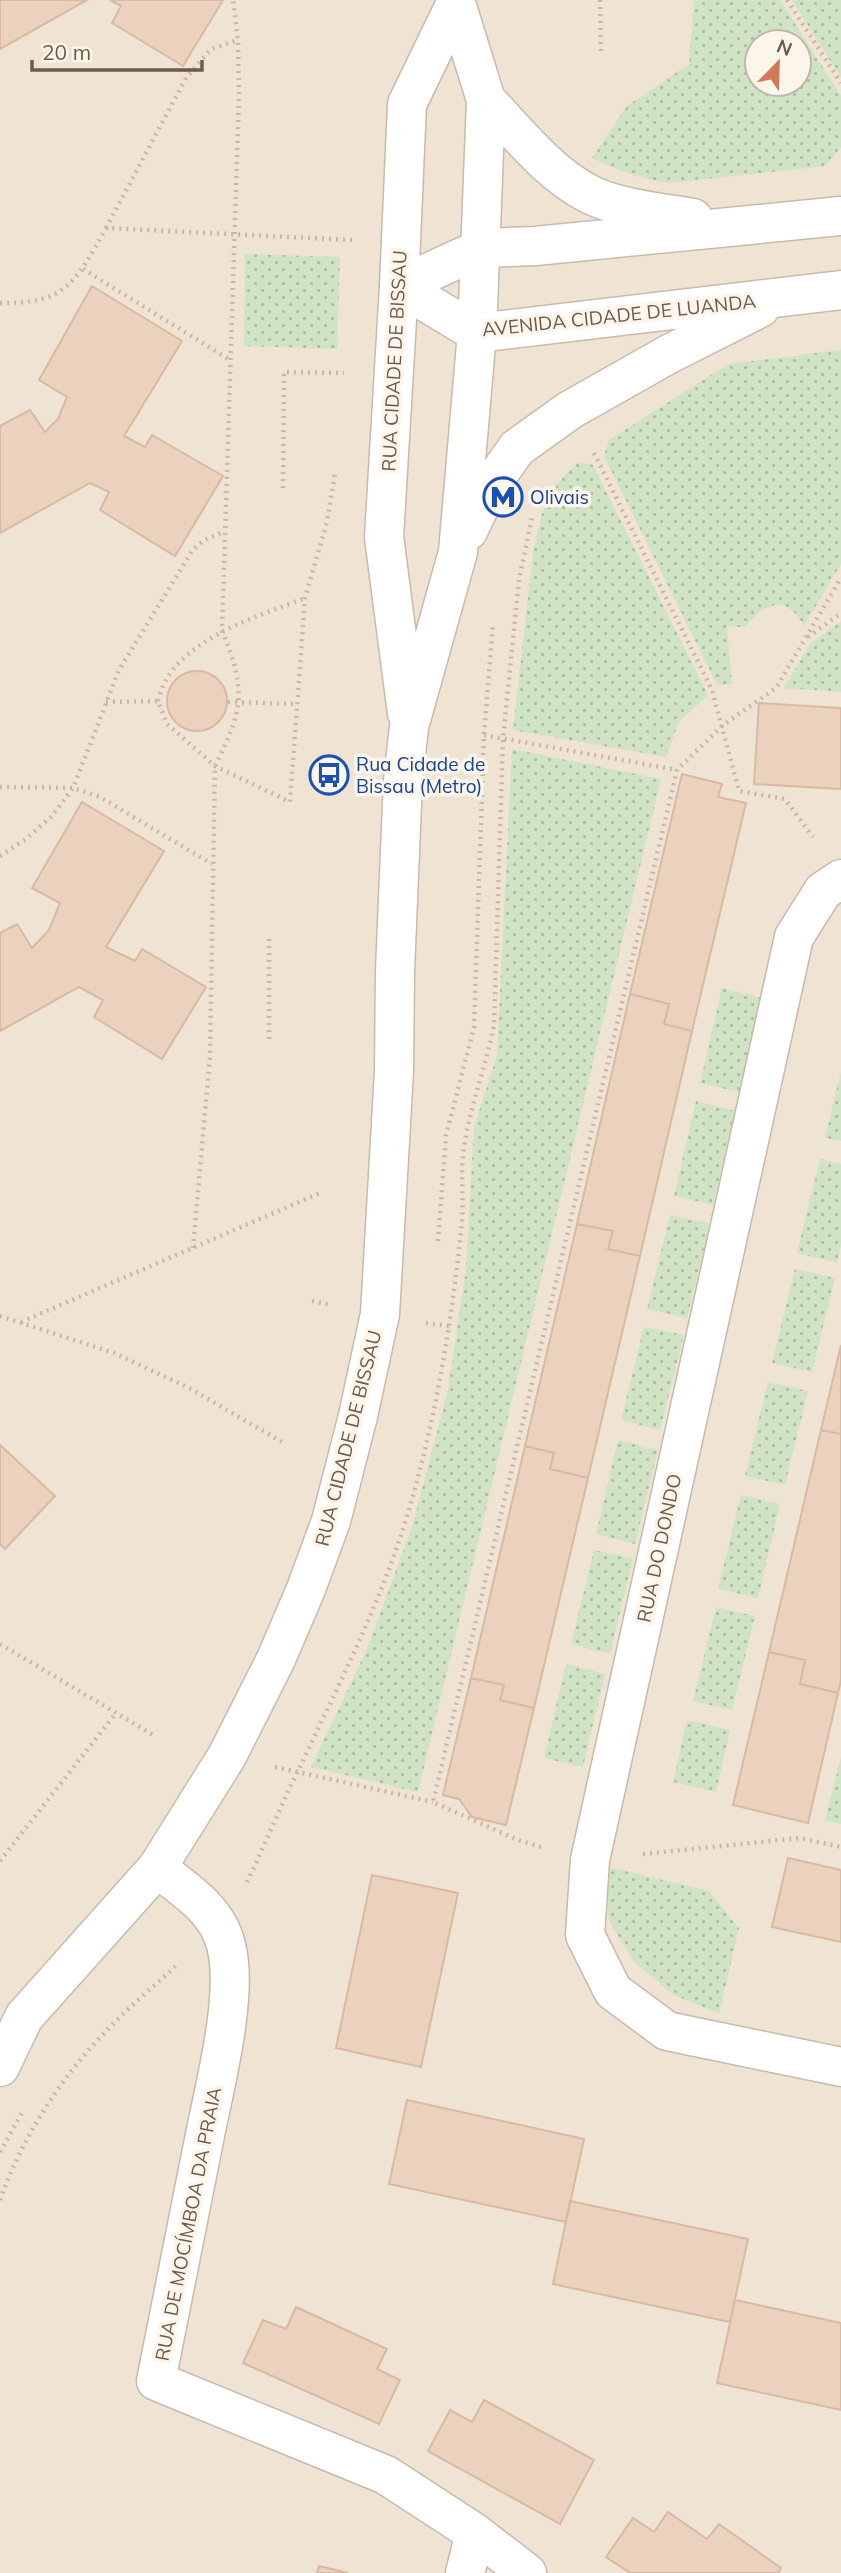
<svg xmlns="http://www.w3.org/2000/svg" width="841" height="2573" viewBox="0 0 841 2573" font-family="Mulish,sans-serif">
	<defs>
		<pattern id="grass-dots" width="8" height="8" patternUnits="userSpaceOnUse" patternTransform="scale(1.75)"><rect width="8" height="8" fill="#d0e3c4"/><path d="M2 2h.1M6 6h.1" fill="none" stroke="#adbba1" stroke-width="1.8" stroke-linecap="round"/></pattern>
	</defs>
	<rect width="100%" height="100%" fill="#f8f1e4"/>
	<path fill="#efe3d3" fill-rule="evenodd" d="M 0,0 L 841,0 L 841,2573 L 0,2573 ZM 757,42 L 799,42 L 799,84 L 757,84 Z"/>
	<path fill="url(#grass-dots)" fill-rule="evenodd" d="M 694,0 L 780,0 L 841,96 L 841,147 L 826,166 L 669,183 C 641,179 618,170 592,158 L 627,106 L 689,64 ZM 757,42 L 799,42 L 799,84 L 757,84 Z
		M 792,0 L 841,0 L 841,78 Z
		M 245,254 L 340,257 L 337,349 L 244,346 Z
		M 841,350 L 841,564 L 804,626 C 787,594 765,602 745,627 L 727,627 L 732,684 L 717,685 L 604,456 L 609,440 L 728,364 Z
		M 578,462 L 593,465 L 708,695 L 679,722 L 666,757 L 513,730 L 533,553 L 542,513 L 558,483 Z
		M 841,621 L 841,692 L 784,688 L 809,645 Z
		M 512,749 L 661,779 L 418,1792 L 311,1767 L 367,1649 L 412,1527 L 448,1390 L 466,1269 L 474,1127 L 497,1056 Z
		M 722,988 L 762,998 L 739,1092 L 700,1083 Z
		M 841,1071 L 841,1141 L 825,1138 Z
		M 696,1101 L 735,1111 L 713,1205 L 674,1196 Z
		M 820,1159 L 841,1164 L 841,1245 L 837,1263 L 797,1253 Z
		M 670,1215 L 710,1224 L 687,1318 L 647,1309 Z
		M 795,1269 L 835,1278 L 812,1372 L 772,1363 Z
		M 644,1327 L 684,1335 L 660,1430 L 621,1420 Z
		M 768,1382 L 808,1391 L 785,1485 L 745,1476 Z
		M 618,1440 L 658,1450 L 635,1544 L 596,1534 Z
		M 741,1495 L 780,1504 L 758,1598 L 718,1589 Z
		M 594,1550 L 633,1559 L 610,1654 L 571,1644 Z
		M 716,1607 L 755,1616 L 732,1710 L 693,1701 Z
		M 566,1664 L 605,1674 L 583,1767 L 544,1758 Z
		M 687,1720 L 730,1730 L 716,1792 L 673,1782 Z
		M 841,1757 L 841,1824 L 825,1820 Z
		M 605,1866 L 709,1891 L 739,1928 L 719,2014 L 674,1995 L 634,1962 L 609,1920 Z"/>
	<path fill="#ead2bf" stroke="#dab9a2" stroke-width="2" d="M 0,0 L 87,0 L 0,49 Z
		M 110,0 L 223,0 L 183,66 L 112,23 L 121,6 Z
		M 92,286 L 182,341 L 124,436 L 145,447 L 152,435 L 223,476 L 175,556 L 100,510 L 109,492 L 90,483 L 0,533 L 0,426 L 30,410 L 45,432 L 58,419 L 67,397 L 39,380 Z
		M167 701a30 30 0 1 1 60 0a30 30 0 1 1-60 0Z
		M 759,703 L 841,708 L 841,789 L 754,784 Z
		M 682,774 L 722,784 L 718,797 L 746,803 L 692,1031 L 664,1024 L 669,1004 L 630,994 Z
		M 82,802 L 164,851 L 106,947 L 135,961 L 142,949 L 206,987 L 162,1059 L 94,1017 L 103,1000 L 79,987 L 0,1031 L 0,933 L 17,924 L 32,948 L 49,930 L 60,903 L 32,888 Z
		M 630,994 L 669,1004 L 664,1024 L 692,1031 L 640,1256 L 608,1249 L 613,1231 L 577,1224 Z
		M 577,1224 L 613,1231 L 608,1249 L 640,1256 L 588,1478 L 550,1469 L 554,1453 L 525,1446 Z
		M 841,1345 L 841,1434 L 821,1430 Z
		M 821,1430 L 841,1434 L 841,1681 L 838,1693 L 800,1684 L 805,1660 L 769,1652 Z
		M 0,1445 L 55,1496 L 5,1549 L 0,1544 Z
		M 525,1446 L 554,1453 L 550,1469 L 588,1478 L 534,1708 L 500,1700 L 504,1685 L 471,1678 Z
		M 769,1652 L 805,1660 L 800,1684 L 838,1693 L 808,1823 L 733,1805 Z
		M 471,1678 L 504,1685 L 500,1700 L 534,1708 L 506,1825 L 472,1817 L 459,1799 L 443,1795 Z
		M 788,1858 L 841,1870 L 841,1942 L 772,1927 Z
		M 372,1875 L 458,1893 L 421,2067 L 336,2048 Z
		M 407,2100 L 584,2139 L 566,2222 L 389,2184 Z
		M 570,2201 L 748,2239 L 730,2322 L 553,2284 Z
		M 735,2300 L 841,2323 L 841,2410 L 717,2383 Z
		M 296,2307 L 387,2349 L 377,2369 L 400,2380 L 379,2424 L 243,2363 L 263,2320 L 286,2329 Z
		M 484,2400 L 594,2460 L 560,2524 L 428,2451 L 450,2410 L 472,2422 Z
		M 668,2512 L 707,2539 L 719,2524 L 781,2568 L 778,2573 L 630,2573 L 606,2557 L 633,2518 L 654,2532 Z
		M 319,2566 L 348,2573 L 317,2573 Z"/>
	<g fill="none" stroke-linecap="round" stroke-linejoin="round">
		<g stroke="#c7b9ac" stroke-width="41">
			<path id="minor" d="M 455,0 L 486,100 L 477,333
				M 399,286 L 407,104 L 455,5
				M 841,879 L 823,891 L 794,937 L 590,1860 L 585,1935 L 613,1991 L 667,2031 L 841,2067
				M 157,1868 C 185,1890 217,1909 226,1945 C 239,1994 215,2085 205,2135 C 189,2217 172,2299 156,2381 L 386,2475 L 475,2533 L 527,2573
				M 465,2573 L 475,2533"/>
		</g>
		<g stroke="#cabaab" stroke-width="41">
			<path id="secondary" d="M 486,100 C 519,134 549,174 591,195 C 618,208 663,213 693,218
				M 399,286 L 477,333 L 841,290
				M 399,286 L 482,248 L 535,246 L 841,216
				M 399,286 L 384,537 L 407,713
				M 468,531 L 488,489 L 517,448 L 570,410 L 669,354 L 760,308
				M 0,2067 L 24,2017 L 157,1868 L 227,1756 L 276,1659 L 306,1589 L 331,1521 L 358,1416 L 380,1314 L 394,1071 L 395,971 L 403,780 L 409,727 L 458,552 L 477,333"/>
		</g>
		<path stroke="#ceb5a3" stroke-width="4.5" stroke-dasharray="2 5" stroke-linecap="butt" d="M 600,0 L 601,53
			M 787,0 L 841,83
			M 106,228 L 186,78 L 211,49 L 238,40
			M 83,269 L 230,360
			M 0,303 C 66,304 76,282 106,228 L 352,240
			M 594,453 L 712,690 L 739,791 L 785,799 L 813,837
			M 283,488 L 284,372 L 344,373
			M 808,637 L 841,613
			M 158,701 C 171,641 254,618 305,598
			M 106,702 L 158,701 L 167,724 L 215,766 L 290,802 L 305,598 L 327,522 L 335,473
			M 228,702 L 297,704
			M 484,735 L 677,770
			M 0,787 L 73,788 L 100,797 L 212,864
			M 0,856 L 26,839 L 52,816 L 73,788 L 119,670 L 192,551 L 204,540 L 224,532
			M 269,939 L 269,1039
			M 438,1241 L 446,1135 L 474,1027 L 484,735 L 493,624
			M 193,1248 L 210,1056 L 215,766 C 243,710 247,690 222,631 L 239,95 L 238,40 L 233,0
			M 312,1301 L 332,1305
			M 0,1316 L 114,1353 L 189,1388 L 284,1443
			M 21,1322 L 320,1193
			M 426,1323 L 449,1326
			M 0,1644 L 155,1736
			M 275,1767 L 433,1802
			M 541,1847 L 518,1840 L 433,1802 L 677,770 L 722,726 L 776,688 L 841,578
			M 643,1854 L 800,1838 L 841,1847
			M 0,1861 L 116,1713
			M 247,1882 C 265,1845 280,1807 298,1771 C 338,1686 381,1603 408,1513 C 436,1419 452,1320 462,1222 C 464,1197 460,1172 464,1148 C 470,1106 486,1066 494,1025 L 503,738 L 519,580 L 532,518
			M 0,2152 L 22,2113
			M 0,2200 C 23,2135 63,2074 112,2025 C 133,2003 157,1984 179,1963"/>
		<use href="#minor" stroke="#fff" stroke-width="38"/>
		<use href="#secondary" stroke="#fff" stroke-width="38"/>
	</g>
	<defs>
		<g id="metro-ring" transform="scale(2.0125)"><circle r="9.5" fill="#fcf5e9" stroke="#1a4fb4" stroke-width="1.5"/><path d="M-5.5 5V-5H-3L0 0L3-5H5.5V5H3V-.5L0 4L-3-.5V5Z" fill="#1a4fb4"/></g>
		<g id="bus-ring" transform="scale(2.0125)"><circle r="9.5" fill="#fcf5e9" stroke="#1a4fb4" stroke-width="1.5"/><path d="M-5-6H5V4H4V6H2V4H-2V6H-4V4H-5ZM-3.5-4V0h7V-4ZM-3.5 1.2v1.5H-2V1.2ZM2 1.2v1.5H3.5V1.2Z" fill="#1a4fb4"/></g>
	</defs>
	<g fill-rule="evenodd">
		<use href="#metro-ring" x="503" y="497"/>
		<use href="#bus-ring" x="329" y="775"/>
	</g>
	<g text-anchor="middle" dominant-baseline="central" stroke-width="7" stroke-linejoin="round" paint-order="stroke">
		<g font-size="19" fill="#6d5a4d" stroke="#fcf5e9">
			<text transform="translate(619 315) rotate(-6)">AVENIDA CIDADE DE LUANDA</text>
			<text transform="translate(394 361) rotate(-87)">RUA CIDADE DE BISSAU</text>
			<text transform="translate(348 1438) rotate(-76)">RUA CIDADE DE BISSAU</text>
			<text transform="translate(659 1548) rotate(-78)">RUA DO DONDO</text>
			<text transform="translate(188 2224) rotate(-79)">RUA DE MOCÍMBOA DA PRAIA</text>
		</g>
		<g font-size="19" fill="#164399" stroke="#fcf5e9" text-anchor="start">
			<text x="530" y="497">Olivais</text>
			<text x="356" y="764">Rua Cidade de<tspan x="356" dy="22">Bissau (Metro)</tspan></text>
		</g>
	</g>
	<g transform="translate(778 63) rotate(23)"><circle r="33" fill="#fcf5e9" stroke="#c3b7ab" stroke-width="2"/>
	<path d="M0-5L12 26L0 18L-12 26Z" fill="#d27959"/>
	<text y="-10" font-size="19" font-weight="bold" text-anchor="middle" fill="#6d5a4d">N</text>
	</g>
	<path d="M32 60v10h170v-10" fill="none" stroke="#6d5a4d" stroke-width="3.5"/>
	<text x="42" y="60" font-size="21" fill="#6d5a4d" stroke="#fcf5e9" stroke-width="5" paint-order="stroke">20 m</text>
</svg>
